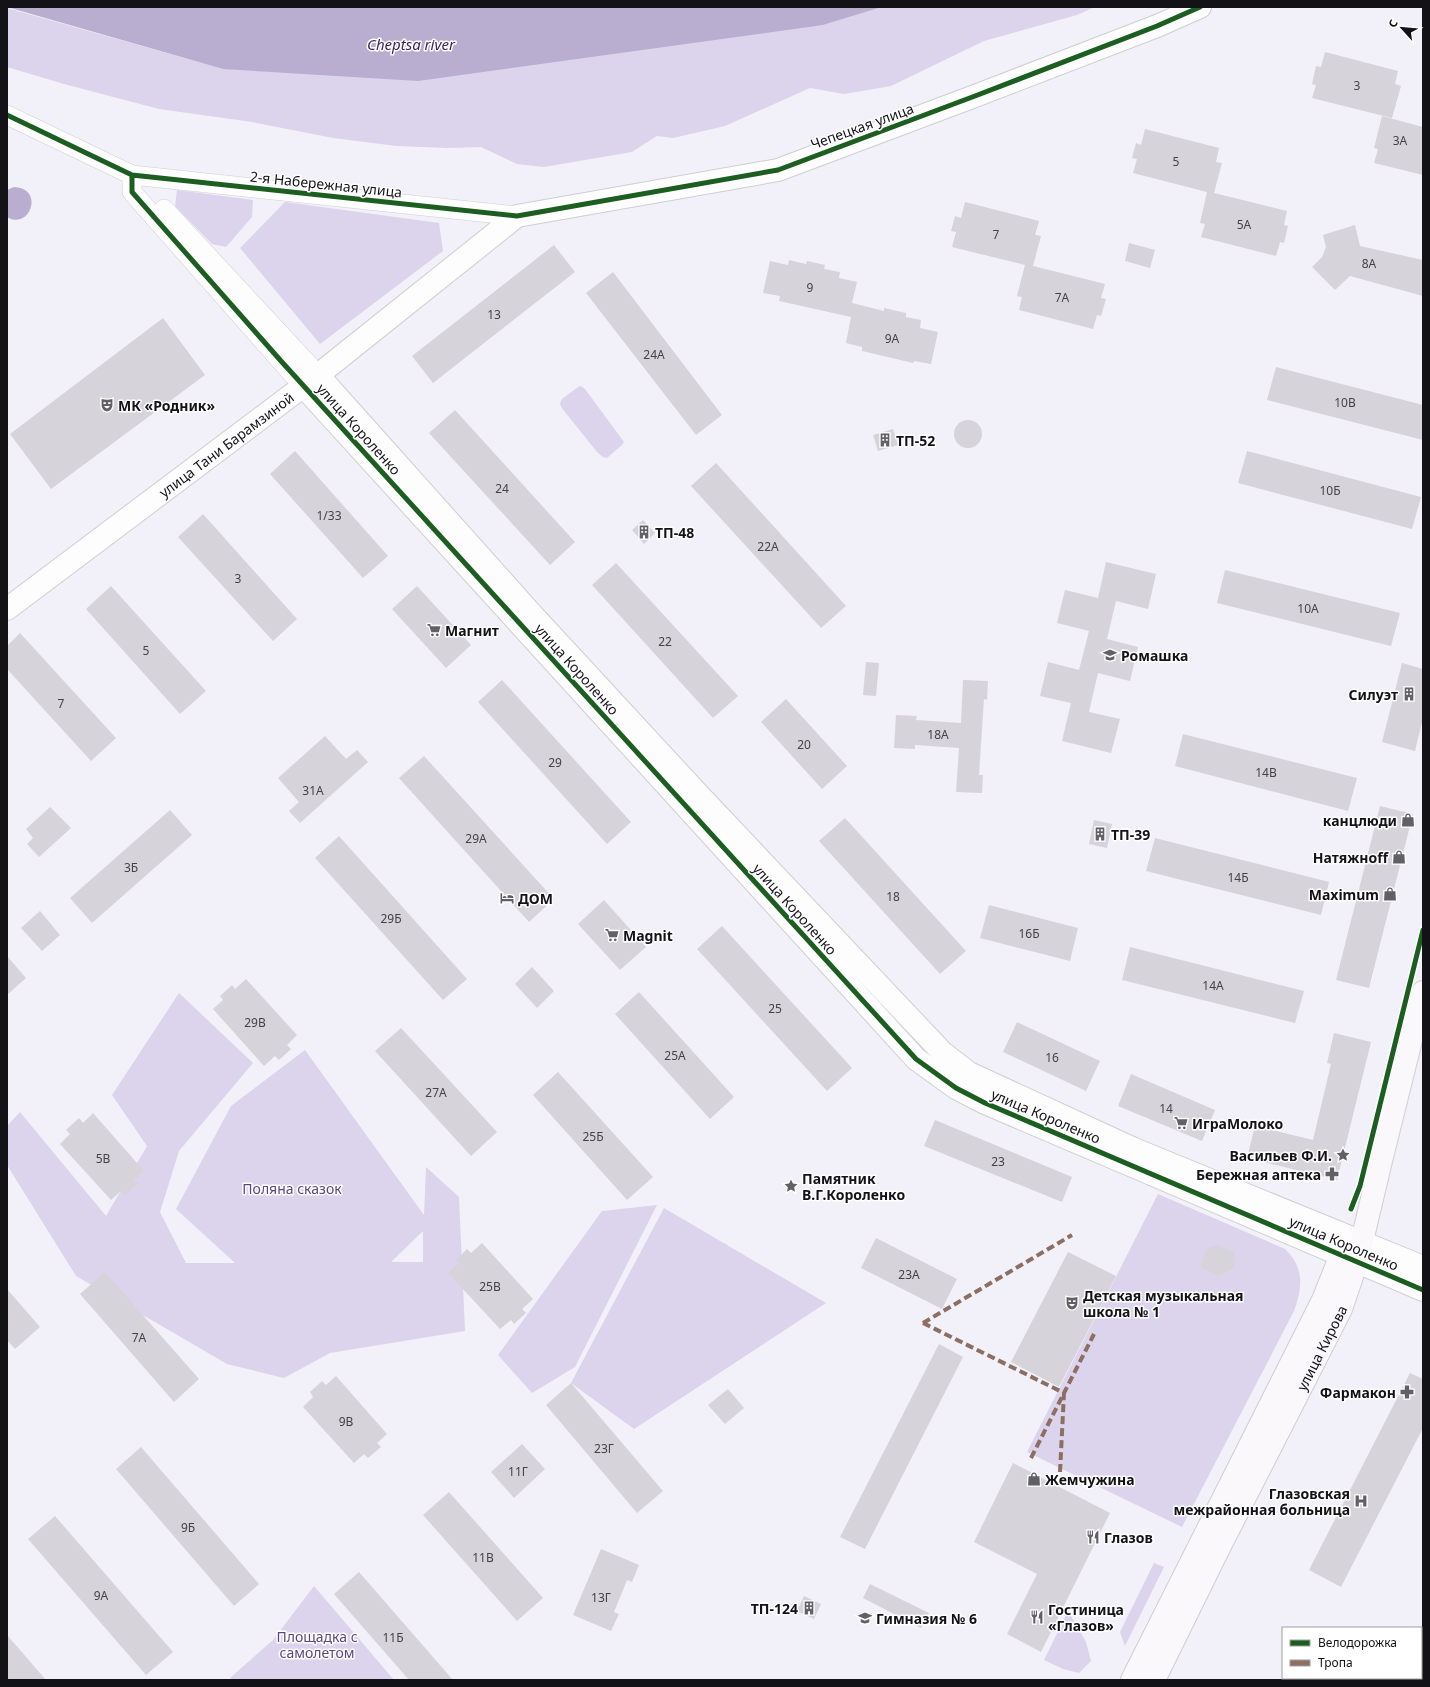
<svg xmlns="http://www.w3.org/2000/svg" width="1430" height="1687" viewBox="0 0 1430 1687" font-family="'Noto Sans',sans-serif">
	<rect width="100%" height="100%" fill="#f2f0f8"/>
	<path fill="#dcd4ec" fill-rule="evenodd" d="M 882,7 L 1095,7 L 1077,15 L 984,41 L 891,86 L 844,94 L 810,88 L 725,126 L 673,138 L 657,136 L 632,152 L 544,167 L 517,164 L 481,147 L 447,148 L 397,146 L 333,138 L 252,122 L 159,109 L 64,84 L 7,67 L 7,8 L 223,69 L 823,25 Z
		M 177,190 L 253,200 L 252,217 L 226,247 L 212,244 L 175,206 Z
		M 285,202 L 439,223 L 443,251 L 320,344 L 240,248 Z
		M 581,386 L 585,389 L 624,442 L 622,445 L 607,458 L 603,457 L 597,452 L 561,407 L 560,403 L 562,399 L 578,387 Z
		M 179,993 L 253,1063 L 179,1151 L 160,1212 L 186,1263 L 235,1263 L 176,1209 L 231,1106 L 305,1050 L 424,1215 L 426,1167 L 459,1197 L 465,1331 L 330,1353 L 284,1378 L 227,1364 L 76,1276 L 7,1165 L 7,1126 L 20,1112 L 106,1216 L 147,1146 L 112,1095 ZM 423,1231 L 423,1262 L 391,1262 Z
		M 1158,1194 L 1285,1249 C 1304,1267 1303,1287 1294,1311 L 1182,1527 L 1027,1452 Z
		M 657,1205 L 575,1367 L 532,1393 L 498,1355 L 602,1211 Z
		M 664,1208 L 826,1303 L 634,1429 L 571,1383 Z
		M 1154,1563 L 1164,1567 L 1125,1646 L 1120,1632 Z
		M 314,1586 L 394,1680 L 234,1680 L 230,1678 L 273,1640 Z
		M 1068,1611 L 1086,1642 L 1091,1661 L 1079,1673 L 1063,1669 L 1044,1660 Z"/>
	<path fill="#b9aecf" d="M 7,7 L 882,7 L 823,25 L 418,81 L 223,69 Z
		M 14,187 C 45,188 30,231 7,217 L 7,190 Z"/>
	<path fill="#d6d4da" d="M 1325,52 L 1398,71 L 1395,84 L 1401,86 L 1392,118 L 1312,98 L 1316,85 L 1312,84 L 1316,66 L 1321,67 Z
		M 1382,116 L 1423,127 L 1423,175 L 1374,163 L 1378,149 L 1374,148 Z
		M 1145,129 L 1219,148 L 1216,162 L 1222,163 L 1214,193 L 1287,211 L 1284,225 L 1288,226 L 1284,243 L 1280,242 L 1276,256 L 1201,237 L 1205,224 L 1200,223 L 1207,192 L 1133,173 L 1137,159 L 1132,158 L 1136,143 L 1141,145 Z
		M 965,202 L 1039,221 L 1035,235 L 1041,236 L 1033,266 L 1105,284 L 1101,298 L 1106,299 L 1101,316 L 1097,315 L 1093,329 L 1019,310 L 1022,297 L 1017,296 L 1025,265 L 952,247 L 956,232 L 951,231 L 955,216 L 961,218 Z
		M 1355,225 L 1360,246 L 1423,260 L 1423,296 L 1350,276 L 1335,290 L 1312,267 L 1322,257 L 1326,247 L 1323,235 Z
		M 1129,243 L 1155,250 L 1150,268 L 1125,261 Z
		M 554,245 L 575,272 L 433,383 L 412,356 Z
		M 789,260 L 806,264 L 807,261 L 825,265 L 824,269 L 840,272 L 839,278 L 857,282 L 852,303 L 884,311 L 884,308 L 906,313 L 906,317 L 921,320 L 920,328 L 938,332 L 931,364 L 914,361 L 913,363 L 862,351 L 862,347 L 846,343 L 851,317 L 779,301 L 780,296 L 763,293 L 770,261 L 788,265 Z
		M 613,272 L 722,415 L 696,435 L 586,293 Z
		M 163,318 L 205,375 L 51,489 L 10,434 Z
		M 1276,367 L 1423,405 L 1423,440 L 1267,400 Z
		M 455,410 L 575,542 L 550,565 L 429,433 Z
		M954 434a14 14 0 1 1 28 0a14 14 0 1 1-28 0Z
		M 893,429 L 898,445 L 878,451 L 873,435 Z
		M 295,451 L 388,556 L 363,578 L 270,474 Z
		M 1247,451 L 1421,497 L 1412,529 L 1238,483 Z
		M 716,463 L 846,606 L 821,628 L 691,486 Z
		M 203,514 L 297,619 L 273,641 L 178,537 Z
		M 643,520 L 655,533 L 644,544 L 632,530 Z
		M 1106,562 L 1156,574 L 1148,609 L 1116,601 L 1107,639 L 1138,647 L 1130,681 L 1098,673 L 1089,712 L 1120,719 L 1111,753 L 1062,741 L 1071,703 L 1040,696 L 1048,662 L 1079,670 L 1089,631 L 1057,623 L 1065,590 L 1098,598 Z
		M 616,563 L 738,696 L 713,718 L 592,585 Z
		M 1225,570 L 1400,613 L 1391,646 L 1217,603 Z
		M 111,586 L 206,691 L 180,714 L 86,609 Z
		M 417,586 L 471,645 L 446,668 L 392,609 Z
		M 20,633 L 116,738 L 91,761 L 7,669 L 7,646 Z
		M 866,662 L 879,663 L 876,696 L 863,695 Z
		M 1402,663 L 1423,669 L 1423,718 L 1415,751 L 1382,742 Z
		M 502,680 L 631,822 L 607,844 L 478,702 Z
		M 963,680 L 988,681 L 987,700 L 984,699 L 979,775 L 983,775 L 982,793 L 956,792 L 959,748 L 915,745 L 915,749 L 894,748 L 896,715 L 917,716 L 916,720 L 961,723 Z
		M 786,699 L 847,766 L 822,789 L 761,722 Z
		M 1183,734 L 1357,778 L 1348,811 L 1175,766 Z
		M 325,736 L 346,759 L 357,750 L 368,762 L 300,823 L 289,811 L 299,802 L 278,778 Z
		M 424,756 L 554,899 L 529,922 L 399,778 Z
		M 1380,806 L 1413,814 L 1369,988 L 1336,980 Z
		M 50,807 L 71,828 L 39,857 L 27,844 L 33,838 L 26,829 Z
		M 170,810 L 192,835 L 92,923 L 70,898 Z
		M 845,818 L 966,951 L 940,974 L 819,841 Z
		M 1094,820 L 1112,824 L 1107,848 L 1089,844 Z
		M 339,836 L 467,979 L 443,1000 L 315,858 Z
		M 1155,838 L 1329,882 L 1321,915 L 1146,871 Z
		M 604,900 L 646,947 L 620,970 L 578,924 Z
		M 989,905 L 1078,928 L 1070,961 L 980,938 Z
		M 40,911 L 60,935 L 42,951 L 21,928 Z
		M 722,926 L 852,1068 L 827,1091 L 697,949 Z
		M 1130,947 L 1304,991 L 1295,1023 L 1122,980 Z
		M 7,956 L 26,978 L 7,995 Z
		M 532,967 L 554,991 L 537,1008 L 515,984 Z
		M 246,979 L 297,1035 L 287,1045 L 291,1049 L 279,1060 L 275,1056 L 264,1066 L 213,1009 L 223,1000 L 220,996 L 232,985 L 235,989 Z
		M 639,992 L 734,1097 L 710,1119 L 615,1014 Z
		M 1017,1022 L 1100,1061 L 1086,1091 L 1003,1052 Z
		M 401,1028 L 497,1132 L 471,1156 L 375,1051 Z
		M 1334,1033 L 1371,1042 L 1337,1180 L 1247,1158 L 1255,1126 L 1313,1140 L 1331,1064 L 1327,1063 Z
		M 558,1072 L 653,1177 L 627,1200 L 533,1095 Z
		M 1131,1074 L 1215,1110 L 1202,1141 L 1118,1106 Z
		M 93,1113 L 144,1171 L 134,1180 L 138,1184 L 125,1195 L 121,1191 L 111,1200 L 60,1144 L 70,1134 L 66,1130 L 79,1118 L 83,1123 Z
		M 935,1120 L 1072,1177 L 1062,1202 L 924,1146 Z
		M 876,1238 L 957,1279 L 942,1309 L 861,1268 Z
		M 482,1243 L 533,1299 L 522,1309 L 526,1313 L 514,1324 L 511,1320 L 500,1329 L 448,1273 L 459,1263 L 456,1260 L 467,1249 L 471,1253 Z
		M 1217,1245 L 1234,1252 L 1236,1260 L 1232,1270 L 1218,1276 L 1202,1268 L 1201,1261 L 1205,1252 L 1210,1247 Z
		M 1068,1252 L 1116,1276 L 1059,1387 L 1011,1362 Z
		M 105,1272 L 199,1379 L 174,1402 L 80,1294 Z
		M 7,1289 L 40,1327 L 15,1349 L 7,1340 Z
		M 939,1344 L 963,1357 L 865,1549 L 840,1537 Z
		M 1410,1373 L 1423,1379 L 1423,1428 L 1341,1587 L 1309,1570 Z
		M 336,1376 L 387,1434 L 377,1443 L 381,1447 L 368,1458 L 364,1454 L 354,1463 L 303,1407 L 313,1397 L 310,1392 L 322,1381 L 326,1385 Z
		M 571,1383 L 663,1491 L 637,1513 L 546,1405 Z
		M 728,1389 L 744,1408 L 725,1424 L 708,1405 Z
		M 522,1444 L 545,1469 L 514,1498 L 491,1472 Z
		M 141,1447 L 259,1584 L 234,1606 L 116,1469 Z
		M 1013,1463 L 1110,1513 L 1041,1652 L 1007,1634 L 1037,1574 L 974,1542 Z
		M 449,1492 L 543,1598 L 517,1621 L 423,1515 Z
		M 55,1516 L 173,1652 L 146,1675 L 28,1539 Z
		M 601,1549 L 639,1565 L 632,1582 L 627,1580 L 614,1612 L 619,1614 L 611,1631 L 573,1615 Z
		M 359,1572 L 453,1680 L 409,1680 L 334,1594 Z
		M 870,1584 L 929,1613 L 921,1628 L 863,1598 Z
		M 804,1596 L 821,1604 L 814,1619 L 797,1611 Z
		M 7,1635 L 46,1680 L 7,1680 Z"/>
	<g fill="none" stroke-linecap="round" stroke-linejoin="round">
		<g stroke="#cfced4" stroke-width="20">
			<path id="minor" d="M 7,115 L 132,175 L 517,216
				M 132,175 L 132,192 L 303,386
				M 164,209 L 318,375"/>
		</g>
		<g stroke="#cfced4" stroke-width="24">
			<g id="tertiary">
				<path d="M 318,375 L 528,610 L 698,794 L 943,1053 L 969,1073 L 1134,1149 L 1423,1267"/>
				<path d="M 303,386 L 916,1059 L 956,1088 L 985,1103 L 1423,1290"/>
				<path id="s1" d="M 7,609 L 318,375 L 517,216 L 778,170 L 975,96 L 1157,26 L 1200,7"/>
			</g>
		</g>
		<g stroke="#cfced4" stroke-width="24">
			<g id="secondary">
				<path d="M 1132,1680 L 1323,1300 L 1341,1255"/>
				<path id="s2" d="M 1154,1680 L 1219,1548 L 1341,1309 L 1357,1262 L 1380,1165 L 1423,992"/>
			</g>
		</g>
		<use href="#minor" stroke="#fdfdfe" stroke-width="19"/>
		<use href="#tertiary" stroke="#fdfdfe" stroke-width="22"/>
		<use href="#secondary" stroke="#faf8fb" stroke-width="22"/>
		<path stroke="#8d6e63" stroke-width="4" stroke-dasharray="8 4" stroke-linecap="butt" d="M 923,1323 L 1064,1393 L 1094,1334
			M 923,1323 L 1072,1235
			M 1031,1458 L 1064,1393 L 1060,1472"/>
		<g stroke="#fff" stroke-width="8">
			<path id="cycleway" d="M 7,115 L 132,175 L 517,216 L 778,170 L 975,96 L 1157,26 L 1200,7
				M 132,175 L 132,192 L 281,361 L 916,1059 L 956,1088 L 985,1103 L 1423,1290
				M 1351,1209 L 1360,1186 L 1423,930"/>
		</g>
		<use href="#cycleway" stroke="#1b5e20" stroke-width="5"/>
	</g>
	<defs>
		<g id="theatre-bare" transform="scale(1.08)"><path d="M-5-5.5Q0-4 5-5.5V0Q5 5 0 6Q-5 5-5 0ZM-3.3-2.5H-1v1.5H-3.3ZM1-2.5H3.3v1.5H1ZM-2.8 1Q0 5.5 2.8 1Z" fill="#616066" stroke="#fff" stroke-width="2.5" paint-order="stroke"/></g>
		<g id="building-bare" transform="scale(1.08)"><path d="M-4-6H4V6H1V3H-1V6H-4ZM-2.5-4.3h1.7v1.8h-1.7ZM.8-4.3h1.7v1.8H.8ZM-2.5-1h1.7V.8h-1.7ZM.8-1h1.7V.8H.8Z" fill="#616066" stroke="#fff" stroke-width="2.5" paint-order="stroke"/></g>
		<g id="supermarket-bare" transform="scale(1.08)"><path d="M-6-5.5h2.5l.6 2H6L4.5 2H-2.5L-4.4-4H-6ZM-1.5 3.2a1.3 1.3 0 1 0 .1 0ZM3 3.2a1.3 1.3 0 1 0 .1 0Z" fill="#616066" stroke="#fff" stroke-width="2.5" paint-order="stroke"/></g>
		<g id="school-bare" transform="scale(1.08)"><path d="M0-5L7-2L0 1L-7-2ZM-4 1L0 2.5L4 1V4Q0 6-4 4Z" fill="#616066" stroke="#fff" stroke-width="2.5" paint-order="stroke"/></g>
		<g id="shop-bare" transform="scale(1.08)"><path d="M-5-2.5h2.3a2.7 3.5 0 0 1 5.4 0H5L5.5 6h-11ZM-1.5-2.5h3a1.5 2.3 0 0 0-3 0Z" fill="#616066" stroke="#fff" stroke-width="2.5" paint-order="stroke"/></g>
		<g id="hotel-bare" transform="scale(1.08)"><path d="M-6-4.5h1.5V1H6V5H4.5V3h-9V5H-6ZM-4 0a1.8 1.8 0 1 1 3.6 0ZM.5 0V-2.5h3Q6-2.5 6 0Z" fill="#616066" stroke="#fff" stroke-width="2.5" paint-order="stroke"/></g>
		<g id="sight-bare" transform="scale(1.08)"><path d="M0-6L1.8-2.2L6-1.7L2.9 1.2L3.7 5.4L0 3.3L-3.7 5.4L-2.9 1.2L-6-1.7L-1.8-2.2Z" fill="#616066" stroke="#fff" stroke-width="2.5" paint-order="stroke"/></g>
		<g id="pharmacy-bare" transform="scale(1.08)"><path d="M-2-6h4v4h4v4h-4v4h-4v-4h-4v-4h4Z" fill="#616066" stroke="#fff" stroke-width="2.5" paint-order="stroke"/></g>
		<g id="hospital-bare" transform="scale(1.08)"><path d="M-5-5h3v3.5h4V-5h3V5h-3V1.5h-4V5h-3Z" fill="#616066" stroke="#fff" stroke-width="2.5" paint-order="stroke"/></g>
		<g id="restaurant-bare" transform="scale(1.08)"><path d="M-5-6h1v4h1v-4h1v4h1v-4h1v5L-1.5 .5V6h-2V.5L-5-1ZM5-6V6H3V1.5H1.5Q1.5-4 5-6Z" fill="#616066" stroke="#fff" stroke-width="2.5" paint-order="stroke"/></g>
	</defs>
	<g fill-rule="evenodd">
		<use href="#theatre-bare" x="107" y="405"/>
		<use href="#building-bare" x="885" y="440"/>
		<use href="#building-bare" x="644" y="532"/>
		<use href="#supermarket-bare" x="434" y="630"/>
		<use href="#school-bare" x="1110" y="655"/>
		<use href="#building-bare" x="1409" y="694"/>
		<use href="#shop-bare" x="1408" y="820"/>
		<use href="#building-bare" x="1100" y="834"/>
		<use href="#shop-bare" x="1399" y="857"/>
		<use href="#shop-bare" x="1390" y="894"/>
		<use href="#hotel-bare" x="507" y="898"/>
		<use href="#supermarket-bare" x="612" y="935"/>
		<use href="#supermarket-bare" x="1181" y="1123"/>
		<use href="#sight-bare" x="1343" y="1155"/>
		<use href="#pharmacy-bare" x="1332" y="1174"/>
		<use href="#sight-bare" x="791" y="1186"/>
		<use href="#theatre-bare" x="1072" y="1303"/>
		<use href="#pharmacy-bare" x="1407" y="1392"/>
		<use href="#shop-bare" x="1034" y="1479"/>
		<use href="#hospital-bare" x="1361" y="1501"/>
		<use href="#restaurant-bare" x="1093" y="1537"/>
		<use href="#building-bare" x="809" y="1608"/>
		<use href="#restaurant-bare" x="1037" y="1617"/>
		<use href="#school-bare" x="865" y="1618"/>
	</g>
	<g text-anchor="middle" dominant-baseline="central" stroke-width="3" stroke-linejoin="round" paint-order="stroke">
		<g font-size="12" fill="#444248">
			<text x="1357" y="85">3</text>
			<text x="1400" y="140">3А</text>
			<text x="1176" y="161">5</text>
			<text x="1244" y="224">5А</text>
			<text x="996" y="234">7</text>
			<text x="1369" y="263">8А</text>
			<text x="810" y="287">9</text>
			<text x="1062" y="297">7А</text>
			<text x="494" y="314">13</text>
			<text x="892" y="338">9А</text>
			<text x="654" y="354">24А</text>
			<text x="1345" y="402">10В</text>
			<text x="502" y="488">24</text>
			<text x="1330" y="490">10Б</text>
			<text x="329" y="515">1/33</text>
			<text x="768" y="546">22А</text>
			<text x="238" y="578">3</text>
			<text x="1308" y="608">10А</text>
			<text x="665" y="641">22</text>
			<text x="146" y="650">5</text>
			<text x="61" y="703">7</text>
			<text x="938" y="734">18А</text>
			<text x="804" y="744">20</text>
			<text x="555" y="762">29</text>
			<text x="1266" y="772">14В</text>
			<text x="313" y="790">31А</text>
			<text x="476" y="838">29А</text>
			<text x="131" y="867">3Б</text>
			<text x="1238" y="877">14Б</text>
			<text x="893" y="896">18</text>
			<text x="391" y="918">29Б</text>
			<text x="1029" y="933">16Б</text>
			<text x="1213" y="985">14А</text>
			<text x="775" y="1008">25</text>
			<text x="255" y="1022">29В</text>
			<text x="675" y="1055">25А</text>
			<text x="1052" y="1057">16</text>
			<text x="436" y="1092">27А</text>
			<text x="1166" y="1108">14</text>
			<text x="593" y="1136">25Б</text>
			<text x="103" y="1158">5В</text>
			<text x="998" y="1161">23</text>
			<text x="909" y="1274">23А</text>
			<text x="490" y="1286">25В</text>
			<text x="139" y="1337">7А</text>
			<text x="346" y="1421">9В</text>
			<text x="604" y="1448">23Г</text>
			<text x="518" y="1471">11Г</text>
			<text x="188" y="1527">9Б</text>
			<text x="483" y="1557">11В</text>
			<text x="101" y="1595">9А</text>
			<text x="601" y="1597">13Г</text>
			<text x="393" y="1637">11Б</text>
		</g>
		<g font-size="14" fill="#131217" stroke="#fff">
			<text transform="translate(862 126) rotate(-20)">Чепецкая улица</text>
			<text transform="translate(326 184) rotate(6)">2-я Набережная улица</text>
			<text transform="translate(359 429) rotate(48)">улица Короленко</text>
			<text stroke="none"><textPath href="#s1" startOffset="274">улица Тани Барамзиной</textPath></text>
			<text transform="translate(577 669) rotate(48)">улица Короленко</text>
			<text transform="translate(795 909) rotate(48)">улица Короленко</text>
			<text transform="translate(1046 1116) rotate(23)">улица Короленко</text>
			<text transform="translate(1344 1243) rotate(23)">улица Короленко</text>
			<text stroke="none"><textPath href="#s2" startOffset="372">улица Кирова</textPath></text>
		</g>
		<g font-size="14" font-weight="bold" fill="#131217" stroke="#fff" text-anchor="start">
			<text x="118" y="405">МК «Родник»</text>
			<text x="896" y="440">ТП-52</text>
			<text x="655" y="532">ТП-48</text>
			<text x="445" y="630">Магнит</text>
			<text x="1121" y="655">Ромашка</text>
			<text x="1398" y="694" text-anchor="end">Силуэт</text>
			<text x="1397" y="820" text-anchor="end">канцлюди</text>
			<text x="1111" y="834">ТП-39</text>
			<text x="1388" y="857" text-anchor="end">Натяжноff</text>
			<text x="1379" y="894" text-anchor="end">Maximum</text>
			<text x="518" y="898">ДОМ</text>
			<text x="623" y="935">Magnit</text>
			<text x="1192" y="1123">ИграМолоко</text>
			<text x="1332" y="1155" text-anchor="end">Васильев Ф.И.</text>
			<text x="1321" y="1174" text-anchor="end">Бережная аптека</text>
			<text x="802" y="1178">Памятник<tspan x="802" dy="16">В.Г.Короленко</tspan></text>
			<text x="1083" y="1295">Детская музыкальная<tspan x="1083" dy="16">школа № 1</tspan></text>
			<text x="1396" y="1392" text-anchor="end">Фармакон</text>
			<text x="1045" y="1479">Жемчужина</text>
			<text x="1350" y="1493" text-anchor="end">Глазовская<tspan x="1350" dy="16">межрайонная больница</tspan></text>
			<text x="1104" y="1537">Глазов</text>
			<text x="798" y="1608" text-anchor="end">ТП-124</text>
			<text x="1048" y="1609">Гостиница<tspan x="1048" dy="16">«Глазов»</tspan></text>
			<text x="876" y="1618">Гимназия № 6</text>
		</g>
		<g font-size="14" fill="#5b4680" stroke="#fff">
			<text x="292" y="1188">Поляна сказок</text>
			<text x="317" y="1636">Площадка с<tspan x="317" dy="16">самолетом</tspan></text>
		</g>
		<g font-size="15" font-style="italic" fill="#39245a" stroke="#fff">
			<text x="411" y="44">Cheptsa river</text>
		</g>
	</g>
	<rect width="1430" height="1687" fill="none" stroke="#131217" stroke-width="16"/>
	<rect x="1282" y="1627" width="140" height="52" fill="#ffffff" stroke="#a1a0a2"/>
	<rect x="1290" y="1640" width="20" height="6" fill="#1b5e20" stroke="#a1a0a2"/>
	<text x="1318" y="1647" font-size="12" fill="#131217">Велодорожка</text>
	<rect x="1290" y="1660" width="20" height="6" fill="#8d6e63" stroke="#a1a0a2"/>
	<text x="1318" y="1667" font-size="12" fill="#131217">Тропа</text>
	<g transform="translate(1402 28) rotate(297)" stroke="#ffffff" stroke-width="3" paint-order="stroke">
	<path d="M0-3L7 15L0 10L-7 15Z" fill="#131217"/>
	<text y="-6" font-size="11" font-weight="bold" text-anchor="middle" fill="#131217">С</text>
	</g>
</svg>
